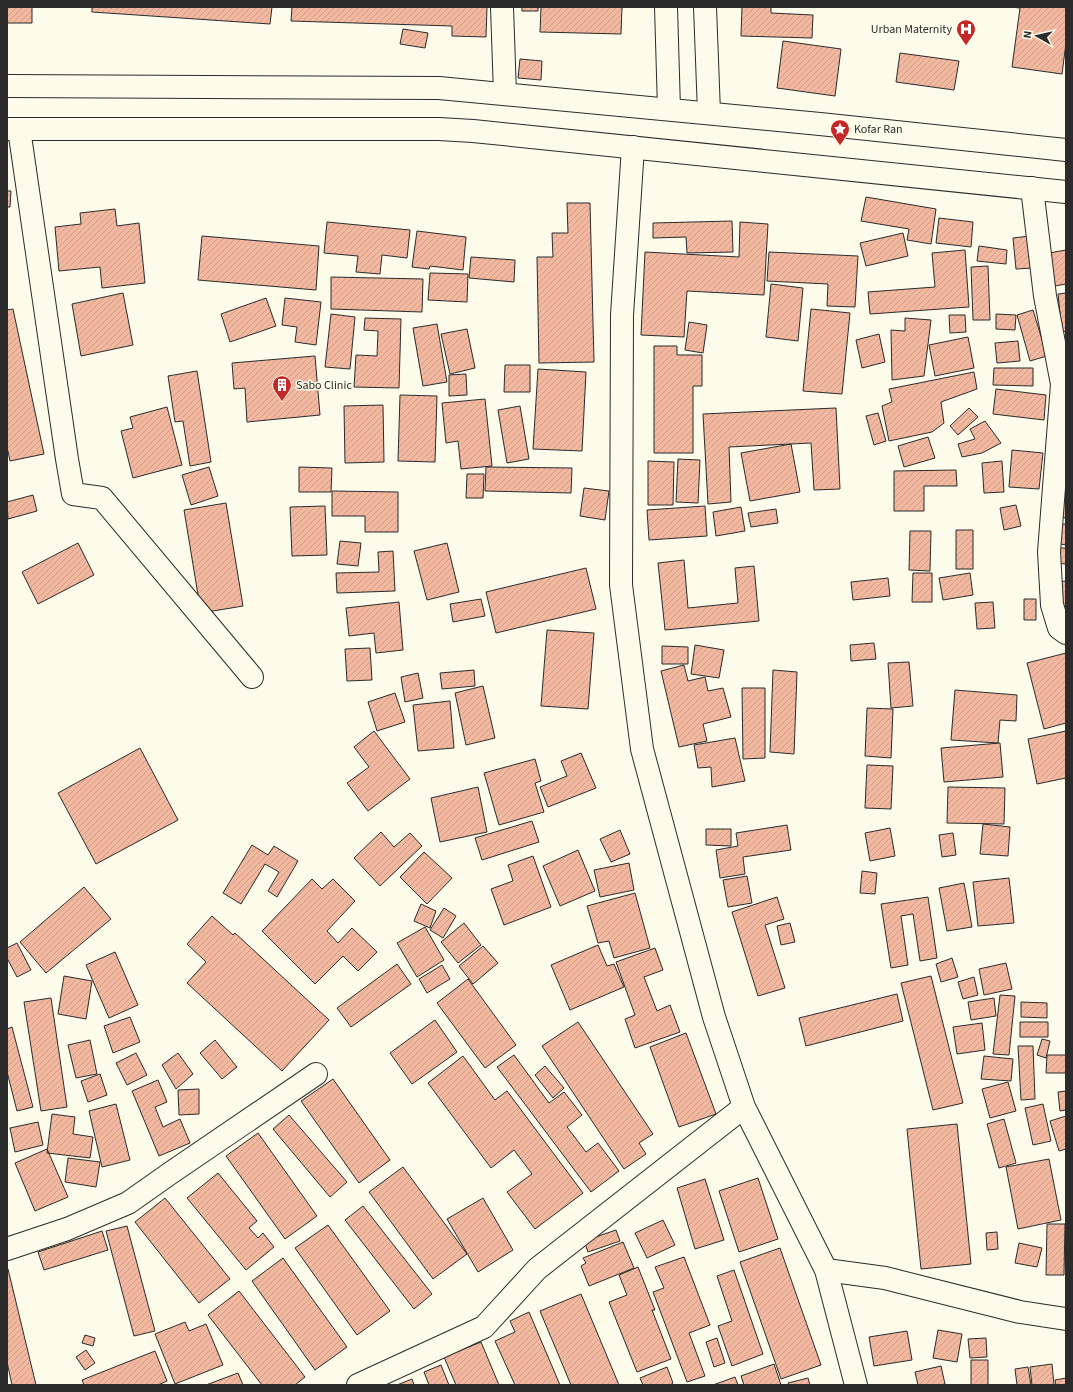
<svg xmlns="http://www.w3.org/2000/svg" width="1073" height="1392" viewBox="0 0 1073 1392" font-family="'Source Sans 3',sans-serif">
	<defs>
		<pattern id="building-hatch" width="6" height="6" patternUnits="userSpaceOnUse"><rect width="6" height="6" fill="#f2b8a0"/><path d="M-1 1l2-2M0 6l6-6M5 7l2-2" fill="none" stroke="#d09e8a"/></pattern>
	</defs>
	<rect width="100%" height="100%" fill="#fdfbea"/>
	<path fill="url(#building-hatch)" stroke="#2b2b2b" d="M 7,7 L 32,7 L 32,23 L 7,23 Z
		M 92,7 L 272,7 L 270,24 L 92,12 Z
		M 292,7 L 487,7 L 486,37 L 452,36 L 452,26 L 291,21 Z
		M 522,7 L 538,7 L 538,11 L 522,11 Z
		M 541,7 L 622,7 L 621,34 L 540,32 Z
		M 742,7 L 771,7 L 771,13 L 813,15 L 812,38 L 741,36 Z
		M 1010,7 L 1066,7 L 1066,43 L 1062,74 L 1012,67 L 1020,8 Z
		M 403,29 L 428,33 L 425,48 L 400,44 Z
		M 783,41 L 841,49 L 835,96 L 777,88 Z
		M 900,53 L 959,61 L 954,90 L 896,82 Z
		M 520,59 L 542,61 L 541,80 L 518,78 Z
		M 7,191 L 11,191 L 10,207 L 7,207 Z
		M 866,197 L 936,209 L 931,244 L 907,240 L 909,229 L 861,221 Z
		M 567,203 L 590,203 L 594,362 L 539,363 L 537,257 L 553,257 L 552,233 L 568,233 Z
		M 115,209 L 117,226 L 139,223 L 145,283 L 102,288 L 100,267 L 59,271 L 55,227 L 81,224 L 80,213 Z
		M 939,218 L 973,222 L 971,247 L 936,243 Z
		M 732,221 L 733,252 L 687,253 L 686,237 L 653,238 L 653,223 Z
		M 327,222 L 410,230 L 407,258 L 382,255 L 380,274 L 356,272 L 358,256 L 324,253 Z
		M 740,222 L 768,224 L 764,295 L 687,291 L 684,337 L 641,335 L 645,252 L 739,257 Z
		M 417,231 L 466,237 L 463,270 L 430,266 L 429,269 L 412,267 Z
		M 903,233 L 908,256 L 866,266 L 860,243 Z
		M 202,236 L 319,246 L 316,290 L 198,280 Z
		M 1030,236 L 1033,268 L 1016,269 L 1013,238 Z
		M 979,246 L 1007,250 L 1006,264 L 977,261 Z
		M 965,250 L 969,307 L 870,314 L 868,292 L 935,287 L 932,253 Z
		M 1066,250 L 1066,284 L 1055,286 L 1049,253 Z
		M 769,252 L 858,256 L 855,307 L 827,306 L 828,284 L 767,281 Z
		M 471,257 L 515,260 L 514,282 L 469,278 Z
		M 988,266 L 990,320 L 973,320 L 971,267 Z
		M 430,273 L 468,274 L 467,302 L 428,300 Z
		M 331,277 L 423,279 L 422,312 L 331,309 Z
		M 771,284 L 803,288 L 798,341 L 766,337 Z
		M 123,293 L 133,345 L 81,356 L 72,304 Z
		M 1066,293 L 1066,331 L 1062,332 L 1058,294 Z
		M 266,298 L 276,326 L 230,342 L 221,314 Z
		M 285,298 L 321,302 L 316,345 L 295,342 L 297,327 L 282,325 Z
		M 13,309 L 44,454 L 10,461 L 7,447 L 7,310 Z
		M 811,309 L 850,313 L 842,394 L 803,391 Z
		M 1033,310 L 1047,356 L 1030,361 L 1017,315 Z
		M 331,314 L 355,317 L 350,369 L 325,367 Z
		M 996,314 L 1016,315 L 1015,330 L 996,329 Z
		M 949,315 L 965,315 L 966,332 L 950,333 Z
		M 365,318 L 401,319 L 399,388 L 354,387 L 356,355 L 377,356 L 378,331 L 364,330 Z
		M 905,318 L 931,320 L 924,376 L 892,380 L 891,330 L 905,331 Z
		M 689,322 L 707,325 L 703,353 L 685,350 Z
		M 437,324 L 447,382 L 423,386 L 413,328 Z
		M 467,329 L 475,368 L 450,374 L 441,334 Z
		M 879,334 L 885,362 L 862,368 L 856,340 Z
		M 968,337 L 974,368 L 935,376 L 929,345 Z
		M 1018,341 L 1020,361 L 997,363 L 995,343 Z
		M 654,346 L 677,346 L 677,355 L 702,355 L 702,386 L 693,386 L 693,453 L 654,453 Z
		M 315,356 L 320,415 L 247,422 L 245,388 L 234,389 L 232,363 Z
		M 505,365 L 530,365 L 530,392 L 504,392 Z
		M 994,368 L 1033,368 L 1033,386 L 993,385 Z
		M 538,369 L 586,372 L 582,451 L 533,449 Z
		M 197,371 L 211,462 L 190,466 L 183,421 L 175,422 L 168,376 Z
		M 974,372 L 977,389 L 941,402 L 944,423 L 932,432 L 889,441 L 882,406 L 892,402 L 889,389 Z
		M 466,374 L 467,395 L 449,396 L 449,375 Z
		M 996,389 L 1046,395 L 1044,420 L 993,414 Z
		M 400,395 L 437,396 L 435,462 L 398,461 Z
		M 485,399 L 492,466 L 461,469 L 458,441 L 446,443 L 442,403 Z
		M 383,405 L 384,462 L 345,463 L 344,406 Z
		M 520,406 L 529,459 L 507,463 L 498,410 Z
		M 167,407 L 182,465 L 133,478 L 121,431 L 133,428 L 130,417 Z
		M 836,408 L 840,489 L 814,490 L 811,443 L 729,447 L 731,502 L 708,504 L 703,414 Z
		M 969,408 L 978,417 L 958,435 L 950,426 Z
		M 878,413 L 886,441 L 874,445 L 866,416 Z
		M 985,421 L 1001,443 L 982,453 L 962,457 L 958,444 L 975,439 L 970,429 Z
		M 928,437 L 935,458 L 904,467 L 898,446 Z
		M 791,444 L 800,492 L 750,501 L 741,453 Z
		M 1012,450 L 1043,453 L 1039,489 L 1009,487 Z
		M 678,459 L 700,460 L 698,503 L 676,502 Z
		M 648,461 L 674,462 L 673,505 L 648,505 Z
		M 1002,461 L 1004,492 L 984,493 L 982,463 Z
		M 209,467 L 218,496 L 191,505 L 182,475 Z
		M 299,467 L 332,468 L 331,492 L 299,492 Z
		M 486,467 L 572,468 L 571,493 L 485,491 Z
		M 956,470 L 957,486 L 924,486 L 924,511 L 894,511 L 894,471 Z
		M 467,474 L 484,474 L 483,498 L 466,498 Z
		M 584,488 L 609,491 L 605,520 L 580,516 Z
		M 332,491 L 398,492 L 398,532 L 365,532 L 365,516 L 332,516 Z
		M 33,495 L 37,511 L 8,519 L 7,502 Z
		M 1058,501 L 1066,502 L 1066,518 L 1056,517 Z
		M 226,503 L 243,606 L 201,613 L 184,510 Z
		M 1016,505 L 1021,526 L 1004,530 L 1000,508 Z
		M 325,506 L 327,555 L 292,556 L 290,507 Z
		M 705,506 L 707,536 L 649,540 L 647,510 Z
		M 741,507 L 745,531 L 716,536 L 713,512 Z
		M 776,509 L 778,523 L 751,527 L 748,513 Z
		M 1057,524 L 1066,524 L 1066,545 L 1055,543 Z
		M 956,530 L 973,530 L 973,569 L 956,569 Z
		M 910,531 L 931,531 L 930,571 L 909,570 Z
		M 340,541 L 361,543 L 358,566 L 337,564 Z
		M 78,543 L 94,575 L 38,604 L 22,572 Z
		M 447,543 L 459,592 L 427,600 L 414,551 Z
		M 1055,548 L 1066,548 L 1066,564 L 1055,563 Z
		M 393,551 L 395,591 L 337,593 L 336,573 L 379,572 L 378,552 Z
		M 684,560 L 688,608 L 738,603 L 735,568 L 754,566 L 759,621 L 665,630 L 658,563 Z
		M 586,568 L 596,609 L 496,633 L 486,592 Z
		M 913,573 L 932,573 L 932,602 L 912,602 Z
		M 970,573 L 973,595 L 943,600 L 939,578 Z
		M 888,578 L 890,596 L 853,600 L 851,582 Z
		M 1066,581 L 1066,623 L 1058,582 Z
		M 481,599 L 485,616 L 453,622 L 450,604 Z
		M 1024,599 L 1036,599 L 1036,620 L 1024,620 Z
		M 399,602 L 403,650 L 376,653 L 374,633 L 349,636 L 346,608 Z
		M 993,602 L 995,628 L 977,629 L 975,603 Z
		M 547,630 L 594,633 L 588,709 L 541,706 Z
		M 874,643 L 876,659 L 851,661 L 850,645 Z
		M 695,645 L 724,650 L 719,678 L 691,674 Z
		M 662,646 L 688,647 L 688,664 L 662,664 Z
		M 370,648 L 372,680 L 347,681 L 345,649 Z
		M 1066,653 L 1066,723 L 1044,729 L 1027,663 Z
		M 909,662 L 913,706 L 891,708 L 888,663 Z
		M 684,665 L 688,681 L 705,677 L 708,691 L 723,688 L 731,717 L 703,724 L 707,741 L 679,747 L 661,671 Z
		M 474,670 L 475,686 L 442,689 L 440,673 Z
		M 773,670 L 797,672 L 794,754 L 770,752 Z
		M 418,673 L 423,698 L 405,702 L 401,677 Z
		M 483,686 L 495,738 L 466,745 L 455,693 Z
		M 742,688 L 765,688 L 765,758 L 743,759 Z
		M 955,690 L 1017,695 L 1016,721 L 1000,720 L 998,743 L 951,740 Z
		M 395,693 L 405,722 L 377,731 L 368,702 Z
		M 450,701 L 454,748 L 418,751 L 413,705 Z
		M 867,708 L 893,709 L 891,758 L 865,756 Z
		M 374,731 L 410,779 L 368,811 L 347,783 L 369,767 L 354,747 Z
		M 1066,731 L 1066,778 L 1037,784 L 1028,739 Z
		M 735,738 L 745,781 L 712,787 L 711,767 L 698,768 L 694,745 Z
		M 1000,743 L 1003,777 L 944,782 L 941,748 Z
		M 140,748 L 178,820 L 96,864 L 58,793 Z
		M 581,753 L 596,788 L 548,807 L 540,787 L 567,776 L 561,761 Z
		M 535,759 L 541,781 L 535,783 L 544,812 L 499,825 L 484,773 Z
		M 867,765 L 893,766 L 891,809 L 865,808 Z
		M 478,787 L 487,832 L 440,842 L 431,798 Z
		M 948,787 L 1005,788 L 1004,824 L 947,823 Z
		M 532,821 L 539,842 L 482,860 L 475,838 Z
		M 983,824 L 1010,827 L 1008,856 L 980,854 Z
		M 787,825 L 791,850 L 743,857 L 745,874 L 720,878 L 716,850 L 738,846 L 736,833 Z
		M 890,828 L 895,856 L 870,861 L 865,833 Z
		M 706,829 L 731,829 L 731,846 L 706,845 Z
		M 620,830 L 630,854 L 611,862 L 600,839 Z
		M 381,832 L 394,847 L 410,833 L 422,846 L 380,886 L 354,858 Z
		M 953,833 L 956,855 L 942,857 L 939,835 Z
		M 252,845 L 268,855 L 274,846 L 298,861 L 277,897 L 268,891 L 279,872 L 265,864 L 241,904 L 223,893 Z
		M 578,850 L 595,891 L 560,906 L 543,866 Z
		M 424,852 L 452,878 L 427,904 L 400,877 Z
		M 533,856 L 551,907 L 504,925 L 491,889 L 513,881 L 508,865 Z
		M 629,863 L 634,890 L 600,897 L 594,870 Z
		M 862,871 L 877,873 L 875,894 L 860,893 Z
		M 747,876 L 752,903 L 728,907 L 723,880 Z
		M 1009,878 L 1014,923 L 978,926 L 973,882 Z
		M 312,879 L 322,889 L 333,879 L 355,901 L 327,931 L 338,943 L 352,928 L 377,952 L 358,971 L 343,956 L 315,984 L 262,931 Z
		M 964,883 L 972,927 L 947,931 L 939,888 Z
		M 84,887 L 111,919 L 46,973 L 20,942 Z
		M 635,893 L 650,948 L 614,958 L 609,941 L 598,943 L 587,906 Z
		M 777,897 L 784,919 L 765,925 L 785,988 L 758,996 L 732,912 Z
		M 928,897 L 937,958 L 920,961 L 913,914 L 901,916 L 908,965 L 891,968 L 881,904 Z
		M 421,904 L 436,911 L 430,928 L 414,921 Z
		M 444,908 L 456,916 L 443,938 L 430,930 Z
		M 212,916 L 233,935 L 235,933 L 329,1020 L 282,1071 L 187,983 L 206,962 L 187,944 Z
		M 464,923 L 481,945 L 458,963 L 441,942 Z
		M 790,923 L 795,942 L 781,945 L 777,926 Z
		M 425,927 L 444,960 L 417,977 L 397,943 Z
		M 17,943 L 31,970 L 17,977 L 7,958 L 7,948 Z
		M 598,945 L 607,966 L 614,964 L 624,987 L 570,1010 L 551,965 Z
		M 483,946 L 498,963 L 473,984 L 459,966 Z
		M 655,948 L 663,970 L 644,977 L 657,1011 L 670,1005 L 680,1032 L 635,1048 L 625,1019 L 635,1015 L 616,962 Z
		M 115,952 L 138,1005 L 109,1018 L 86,965 Z
		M 952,958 L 958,977 L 941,982 L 936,964 Z
		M 1006,963 L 1012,989 L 984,995 L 979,969 Z
		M 397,964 L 411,984 L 351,1027 L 337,1008 Z
		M 442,965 L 450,979 L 427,993 L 419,979 Z
		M 64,976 L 92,981 L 86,1019 L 58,1014 Z
		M 931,976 L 963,1103 L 933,1110 L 901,983 Z
		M 974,977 L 978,995 L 963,999 L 958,982 Z
		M 468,979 L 516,1045 L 485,1068 L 437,1003 Z
		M 897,994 L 903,1021 L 806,1046 L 799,1018 Z
		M 1000,995 L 1015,996 L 1009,1055 L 993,1054 Z
		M 51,998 L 67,1107 L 41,1111 L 24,1002 Z
		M 994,998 L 996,1016 L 971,1020 L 968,1002 Z
		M 1021,1002 L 1047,1003 L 1047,1018 L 1021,1017 Z
		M 130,1017 L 140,1042 L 113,1053 L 104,1026 Z
		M 435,1020 L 457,1052 L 412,1084 L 390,1053 Z
		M 578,1022 L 653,1134 L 639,1143 L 646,1154 L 624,1169 L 542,1046 Z
		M 1020,1022 L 1048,1022 L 1048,1037 L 1020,1037 Z
		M 982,1023 L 985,1050 L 957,1054 L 953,1027 Z
		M 12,1027 L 33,1107 L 17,1111 L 7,1072 L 7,1029 Z
		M 686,1033 L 716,1114 L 679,1127 L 650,1047 Z
		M 1042,1039 L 1050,1041 L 1046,1058 L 1037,1055 Z
		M 90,1040 L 97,1074 L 76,1078 L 68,1045 Z
		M 215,1040 L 237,1067 L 222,1079 L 200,1053 Z
		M 1018,1046 L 1033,1046 L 1035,1099 L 1021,1100 Z
		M 136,1053 L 147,1075 L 127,1085 L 116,1063 Z
		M 178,1053 L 193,1074 L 176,1089 L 162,1065 Z
		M 514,1055 L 549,1103 L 564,1092 L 582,1115 L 567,1127 L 586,1152 L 598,1143 L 619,1171 L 591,1192 L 497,1067 Z
		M 1047,1055 L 1066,1055 L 1066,1073 L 1046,1073 Z
		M 463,1056 L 495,1100 L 507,1091 L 583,1193 L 535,1229 L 507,1192 L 532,1174 L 514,1150 L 491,1168 L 428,1083 Z
		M 984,1056 L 1013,1059 L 1011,1081 L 981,1079 Z
		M 545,1066 L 564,1088 L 553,1098 L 535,1075 Z
		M 100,1074 L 107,1095 L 88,1102 L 81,1081 Z
		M 333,1079 L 390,1160 L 359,1183 L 301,1101 Z
		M 158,1080 L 167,1102 L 155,1107 L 163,1127 L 180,1119 L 190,1143 L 159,1156 L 132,1091 Z
		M 1008,1082 L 1016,1111 L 990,1118 L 982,1089 Z
		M 199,1089 L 199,1114 L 179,1115 L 178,1090 Z
		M 1066,1091 L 1066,1110 L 1060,1111 L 1058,1092 Z
		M 116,1104 L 130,1160 L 102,1167 L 89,1111 Z
		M 1043,1104 L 1051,1141 L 1033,1145 L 1025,1108 Z
		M 52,1114 L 75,1117 L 73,1134 L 93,1137 L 90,1158 L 47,1153 Z
		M 289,1115 L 347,1182 L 330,1197 L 273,1129 Z
		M 1066,1116 L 1066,1149 L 1059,1151 L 1050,1121 Z
		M 1004,1119 L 1016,1163 L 999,1168 L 987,1124 Z
		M 38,1122 L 43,1145 L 15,1152 L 10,1128 Z
		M 957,1124 L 971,1264 L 921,1269 L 907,1129 Z
		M 258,1133 L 317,1216 L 285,1239 L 226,1156 Z
		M 47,1149 L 68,1197 L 35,1211 L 15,1163 Z
		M 68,1158 L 100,1162 L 96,1187 L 65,1182 Z
		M 1049,1159 L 1061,1220 L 1018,1229 L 1006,1167 Z
		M 403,1167 L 467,1254 L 433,1279 L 369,1192 Z
		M 218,1173 L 257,1221 L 249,1228 L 258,1238 L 263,1233 L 274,1247 L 246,1270 L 187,1198 Z
		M 758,1178 L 778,1239 L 739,1252 L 719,1191 Z
		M 705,1179 L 724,1240 L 695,1249 L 677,1188 Z
		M 165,1198 L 230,1279 L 199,1303 L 135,1222 Z
		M 483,1198 L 513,1250 L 478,1272 L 447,1219 Z
		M 363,1206 L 432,1294 L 414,1309 L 345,1220 Z
		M 663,1220 L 675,1245 L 647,1258 L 635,1233 Z
		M 1047,1224 L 1065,1224 L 1064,1275 L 1046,1275 Z
		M 328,1225 L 390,1311 L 357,1335 L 295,1248 Z
		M 127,1226 L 155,1331 L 134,1336 L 106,1231 Z
		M 616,1230 L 620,1241 L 588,1252 L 584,1241 Z
		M 102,1231 L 108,1250 L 44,1270 L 38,1252 Z
		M 997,1232 L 998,1249 L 987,1250 L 986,1233 Z
		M 623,1242 L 634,1268 L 589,1286 L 581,1266 L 586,1263 L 583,1258 Z
		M 1019,1243 L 1042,1248 L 1037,1267 L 1015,1263 Z
		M 780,1248 L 821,1365 L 781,1379 L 740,1262 Z
		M 684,1257 L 710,1325 L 689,1333 L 705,1376 L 687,1382 L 653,1292 L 664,1288 L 655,1267 Z
		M 283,1258 L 347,1347 L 315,1370 L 252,1281 Z
		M 638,1267 L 655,1310 L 652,1310 L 671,1359 L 637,1372 L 609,1302 L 627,1295 L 619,1275 Z
		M 7,1269 L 8,1269 L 36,1385 L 12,1385 L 7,1362 Z
		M 734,1270 L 763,1354 L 732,1366 L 718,1326 L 732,1321 L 717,1276 Z
		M 239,1291 L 305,1377 L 295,1385 L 262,1385 L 208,1315 Z
		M 581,1294 L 619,1385 L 571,1385 L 540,1311 Z
		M 529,1312 L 560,1385 L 515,1385 L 495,1341 L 515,1332 L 510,1321 Z
		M 185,1322 L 189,1331 L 206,1324 L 223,1365 L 175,1384 L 155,1334 Z
		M 938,1330 L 962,1334 L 957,1362 L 933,1358 Z
		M 907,1331 L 912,1360 L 874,1366 L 869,1337 Z
		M 85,1335 L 95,1338 L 93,1346 L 82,1343 Z
		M 717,1338 L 725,1363 L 714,1367 L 706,1342 Z
		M 986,1338 L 987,1357 L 970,1358 L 968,1339 Z
		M 481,1342 L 499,1385 L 456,1385 L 444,1357 Z
		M 86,1350 L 95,1363 L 85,1370 L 76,1357 Z
		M 155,1351 L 167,1381 L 158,1385 L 84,1385 L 82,1380 Z
		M 971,1360 L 988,1360 L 988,1385 L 971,1385 Z
		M 774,1364 L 781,1385 L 744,1385 L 741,1376 Z
		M 1052,1364 L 1054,1385 L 1032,1385 L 1030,1367 Z
		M 441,1365 L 449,1385 L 429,1385 L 424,1372 Z
		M 941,1366 L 945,1384 L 940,1385 L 918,1385 L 915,1372 Z
		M 667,1367 L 673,1383 L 670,1385 L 643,1385 L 640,1378 Z
		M 1028,1367 L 1031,1385 L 1017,1385 L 1015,1369 Z
		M 238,1373 L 243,1385 L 206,1385 Z
		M 735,1377 L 738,1385 L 713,1385 Z
		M 808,1378 L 810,1385 L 789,1385 L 788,1383 Z
		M 1066,1378 L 1066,1385 L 1056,1385 L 1055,1380 Z
		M 412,1379 L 414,1385 L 397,1385 Z"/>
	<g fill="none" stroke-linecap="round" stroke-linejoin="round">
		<g stroke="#2b2b2b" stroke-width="24">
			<path id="minor" d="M 502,7 L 505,94
				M 666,7 L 669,109
				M 705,7 L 709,113
				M 19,129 L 67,459 L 73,494 L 102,498 L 252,677
				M 633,147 L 622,315 L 621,585 L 642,749 L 714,1017 L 744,1107 L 826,1270 L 856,1385
				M 1032,188 L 1045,296 L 1062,384 L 1049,552 L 1052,605 L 1059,628 L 1066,633
				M 7,1249 L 67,1229 L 128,1203 L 172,1172 L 316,1074
				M 826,1270 L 885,1278 L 1020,1312 L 1066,1319
				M 358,1385 L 484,1327 L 537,1269 L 744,1107"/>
		</g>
		<g stroke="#2b2b2b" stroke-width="24">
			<path id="primary" d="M 7,86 L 439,88 L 820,124 L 1066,150
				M 7,129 L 439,129 L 473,131 L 1066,192"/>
		</g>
		<use href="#minor" stroke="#fdfbea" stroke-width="22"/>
		<use href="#primary" stroke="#fdfbea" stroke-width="22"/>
	</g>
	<defs>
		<g id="hospital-pin" transform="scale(1)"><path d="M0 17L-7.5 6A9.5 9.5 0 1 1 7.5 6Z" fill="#c62828" stroke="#fdfbea"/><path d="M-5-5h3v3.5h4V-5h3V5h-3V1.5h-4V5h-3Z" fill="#fff"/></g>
		<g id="sight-pin" transform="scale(1)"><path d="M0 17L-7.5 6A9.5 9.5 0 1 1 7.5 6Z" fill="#c62828" stroke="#fdfbea"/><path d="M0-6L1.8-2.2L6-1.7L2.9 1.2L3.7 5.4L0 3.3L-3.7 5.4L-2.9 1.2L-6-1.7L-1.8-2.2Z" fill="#fff"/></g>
		<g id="building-pin" transform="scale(1)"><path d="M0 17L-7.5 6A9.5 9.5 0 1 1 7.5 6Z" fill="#c62828" stroke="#fdfbea"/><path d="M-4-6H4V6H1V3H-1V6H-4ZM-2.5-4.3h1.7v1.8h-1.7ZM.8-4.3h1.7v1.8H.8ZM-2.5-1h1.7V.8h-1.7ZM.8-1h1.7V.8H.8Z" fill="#fff"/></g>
	</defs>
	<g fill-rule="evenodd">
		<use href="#hospital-pin" x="966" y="29"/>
		<use href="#sight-pin" x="840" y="129"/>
		<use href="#building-pin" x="282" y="385"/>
	</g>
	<g text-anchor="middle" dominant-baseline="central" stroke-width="3" stroke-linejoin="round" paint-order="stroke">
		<g font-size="12" fill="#2b2b2b" stroke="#fdfbea" text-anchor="start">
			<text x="952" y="29" text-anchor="end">Urban Maternity</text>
			<text x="854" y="129">Kofar Ran</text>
			<text x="296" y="385">Sabo Clinic</text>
		</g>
	</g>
	<rect width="1073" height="1392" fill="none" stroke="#2b2b2b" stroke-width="16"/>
	<g transform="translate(1037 36) rotate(278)" stroke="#fdfbea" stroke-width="3" paint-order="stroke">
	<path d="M0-3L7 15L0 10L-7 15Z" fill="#2b2b2b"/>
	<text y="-6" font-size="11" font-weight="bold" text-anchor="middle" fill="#2b2b2b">N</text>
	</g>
</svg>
